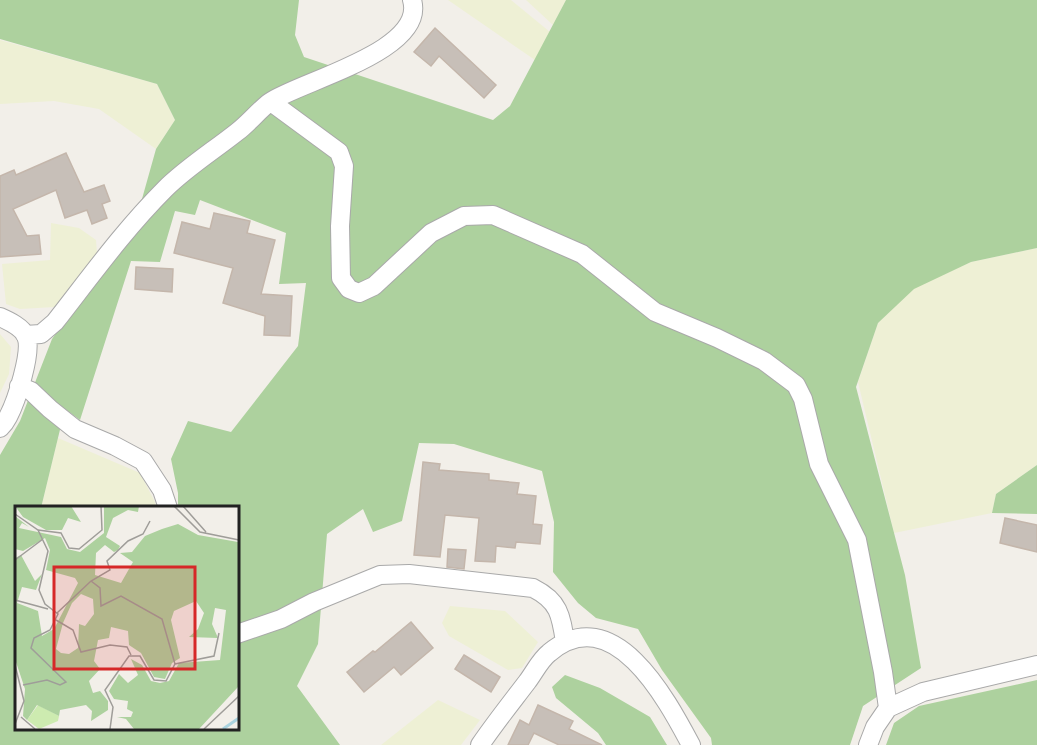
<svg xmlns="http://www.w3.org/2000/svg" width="1037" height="745" viewBox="0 0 1037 745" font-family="Lato,sans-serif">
	<rect width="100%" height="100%" fill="#f2efe9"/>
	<path fill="#eef0d5" d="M 448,0 L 511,0 L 550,32 L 535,60 Z
		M 526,0 L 566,0 L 553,25 Z
		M 0,40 L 157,84 L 175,120 L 156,149 L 99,109 L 54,101 L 0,104 Z
		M 51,223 L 79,228 L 96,240 L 97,253 L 55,307 L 20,309 L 6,304 L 2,264 L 50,260 Z
		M 1037,248 L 1037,465 L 996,494 L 992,513 L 894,533 L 858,382 L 878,323 L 914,288 L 971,262 Z
		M 0,334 L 11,347 L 9,374 L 0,393 Z
		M 58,438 L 140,473 L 155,502 L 156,508 L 41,508 Z
		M 450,606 L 505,611 L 538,642 L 522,668 L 508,670 L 449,636 L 442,623 Z
		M 438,700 L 480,720 L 461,745 L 381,745 Z"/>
	<path fill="#add19e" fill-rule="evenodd" d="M 0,0 L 299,0 L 295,35 L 304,57 L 493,120 L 510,106 L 566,0 L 1037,0 L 1037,248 L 971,262 L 914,289 L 878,323 L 856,387 L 905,575 L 921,668 L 863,706 L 850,745 L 712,745 L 711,738 L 662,670 L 638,629 L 596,618 L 578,603 L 553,572 L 554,522 L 542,471 L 454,444 L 419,443 L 402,521 L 373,532 L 363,509 L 327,534 L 318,644 L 297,686 L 340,745 L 0,745 L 0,455 L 20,421 L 52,339 L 93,280 L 133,231 L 156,149 L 175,120 L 157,84 L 0,39 ZM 200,200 L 286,233 L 279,284 L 306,283 L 298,346 L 231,432 L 188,421 L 171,459 L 178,493 L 178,508 L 237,508 L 237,728 L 16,728 L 16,508 L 41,508 L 65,409 L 80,420 L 131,261 L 160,262 L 175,211 L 195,215 Z
		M 1037,465 L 1037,514 L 992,513 L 996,494 Z
		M 565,675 L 600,688 L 650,717 L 667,745 L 606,745 L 598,733 L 556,698 L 552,687 Z
		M 1037,680 L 1037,745 L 886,745 L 894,723 L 919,706 Z"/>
	<path fill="#c7bfb8" stroke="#c4b6ab" stroke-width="1.5" d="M 435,28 L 496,85 L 484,98 L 439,56 L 431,66 L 414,52 Z
		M 66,153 L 84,192 L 104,185 L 110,201 L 102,204 L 107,218 L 92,224 L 87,210 L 65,218 L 56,190 L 13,209 L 27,236 L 39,235 L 41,254 L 0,257 L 0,176 L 14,170 L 16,175 Z
		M 214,213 L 250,221 L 247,233 L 275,240 L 261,294 L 292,296 L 290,336 L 264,335 L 265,316 L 223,303 L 233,268 L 174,253 L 182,222 L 210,229 Z
		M 136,267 L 173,269 L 172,292 L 135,289 Z
		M 423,462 L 440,464 L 439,470 L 489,474 L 489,480 L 519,483 L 517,494 L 536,496 L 533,524 L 542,525 L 540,544 L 516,542 L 515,548 L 496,546 L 495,562 L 475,561 L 479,518 L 445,515 L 440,557 L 414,555 Z
		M 1005,518 L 1037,525 L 1037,552 L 1000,543 Z
		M 448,549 L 466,550 L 464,569 L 447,567 Z
		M 411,622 L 433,648 L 401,675 L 394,667 L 364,692 L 347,672 L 373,651 L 375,652 Z
		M 464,655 L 500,677 L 491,692 L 455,669 Z
		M 538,705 L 573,721 L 569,729 L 602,745 L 559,745 L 534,733 L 528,745 L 508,745 L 520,720 L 529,725 Z"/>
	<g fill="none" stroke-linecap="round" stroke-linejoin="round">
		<g stroke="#a9a9a9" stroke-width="20">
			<path id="minor" d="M 271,102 L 339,152 L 344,166 L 340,226 L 341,278 L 349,289 L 359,293 L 374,286 L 431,233 L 464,216 L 493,215 L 582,254 L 655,312 L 717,338 L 764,361 L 796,385 L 803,399 L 819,464 L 857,540 L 883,672 L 888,708
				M 0,317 C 9,321 22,327 26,336 C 33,351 16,402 8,417 C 6,421 3,425 0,428
				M 25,335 L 41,334 L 55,322 C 91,276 124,230 165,189 C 186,168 213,151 237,132 C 248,124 260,109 270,102 C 301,81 427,51 412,0
				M 19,386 L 31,391 L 50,409 L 75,429 L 115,446 L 143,461 L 162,490 L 168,508
				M 237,634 L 281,619 L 314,602 L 380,575 L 409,574 L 533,588 C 559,601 561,615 565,642
				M 480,745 C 495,723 511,703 527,682 C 534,673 540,660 549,653 C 613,599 666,698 691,745
				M 868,745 L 875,727 L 888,708 L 923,692 L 1037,665"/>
		</g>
		<use href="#minor" stroke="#fff" stroke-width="18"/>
	</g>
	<g transform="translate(15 506)">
		<rect width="224" height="224" fill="#f2efe9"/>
		<path d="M 23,199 L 44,210 L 43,215 L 24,223 L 12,214 Z" fill="#cdebb0"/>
		<path d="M 0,0 L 56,0 L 66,16 L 53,12 L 47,24 L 31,24 L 8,11 ZM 89,0 L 124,0 L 123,6 L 113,4 L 98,12 L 91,31 L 105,40 L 103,44 L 99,46 L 90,39 L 81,47 L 80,69 L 106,77 L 118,56 L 105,47 L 117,46 L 130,30 L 147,23 L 163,18 L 183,29 L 223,36 L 223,181 L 184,223 L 119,223 L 111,213 L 102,211 L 116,211 L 118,206 L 112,203 L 113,195 L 99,193 L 94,185 L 104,168 L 113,177 L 123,169 L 116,153 L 127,159 L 136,175 L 145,177 L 154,175 L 164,157 L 205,154 L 211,104 L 200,102 L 197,118 L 203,132 L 174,131 L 183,123 L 189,107 L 181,95 L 159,105 L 156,114 L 165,152 L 157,157 L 150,173 L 139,171 L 126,147 L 114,139 L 113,125 L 96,121 L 94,132 L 83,134 L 79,155 L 85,163 L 74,175 L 78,187 L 85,185 L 93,195 L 93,204 L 76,215 L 77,205 L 71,199 L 45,204 L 44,210 L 22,199 L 12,214 L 8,210 L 10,183 L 0,153 L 0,52 L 6,49 L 20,75 L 27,68 L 21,84 L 7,81 L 2,97 L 23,105 L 27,130 L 39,123 L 63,77 L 60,72 L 31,64 L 35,44 L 30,32 L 8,45 L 0,43 L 0,10 L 14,21 L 7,17 L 4,22 L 46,31 L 52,43 L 65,46 L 89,27 ZM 66,88 L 78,93 L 79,108 L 70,120 L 64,118 L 63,142 L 54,148 L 46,147 L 41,143 L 48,117 L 57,97 Z" fill="#add19e" fill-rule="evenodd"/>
		<path fill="none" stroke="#aad3df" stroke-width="3" d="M 208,223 L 224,212"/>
		<path fill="none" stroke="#9f9d99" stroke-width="1.5" d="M 159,0 L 185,26 L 224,34M 168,0 L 191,26M 0,8 L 23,24 L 46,27 L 54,42 L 64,43 L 87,24 L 86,0M 0,54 L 28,33M 76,75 L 85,82 L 86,100 L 106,90 L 147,113 L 160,158M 0,94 L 33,103M 42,107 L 76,75 L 95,64 L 92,55 L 113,35 L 128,28 L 135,15M 41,114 L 58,124 L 66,146 L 95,139 L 112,141 L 116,149M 0,159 L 9,195 L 0,218M 8,179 L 32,174 L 45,179 L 51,176 L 16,142 L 19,132 L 35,124 L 43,108 L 30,98 L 24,84 L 33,45 L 23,24M 6,211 L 20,223M 95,223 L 98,201 L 90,184 L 114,150 L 125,150 L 139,174 L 151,175 L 160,158 L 199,150 L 204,127M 189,223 L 224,190"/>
		<path fill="#d62828" fill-opacity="0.15" stroke="#d62828" stroke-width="3" d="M 39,61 L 180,61 L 180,163 L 39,163 Z"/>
		<rect width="224" height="224" fill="none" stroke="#222" stroke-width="3"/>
	</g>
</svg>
